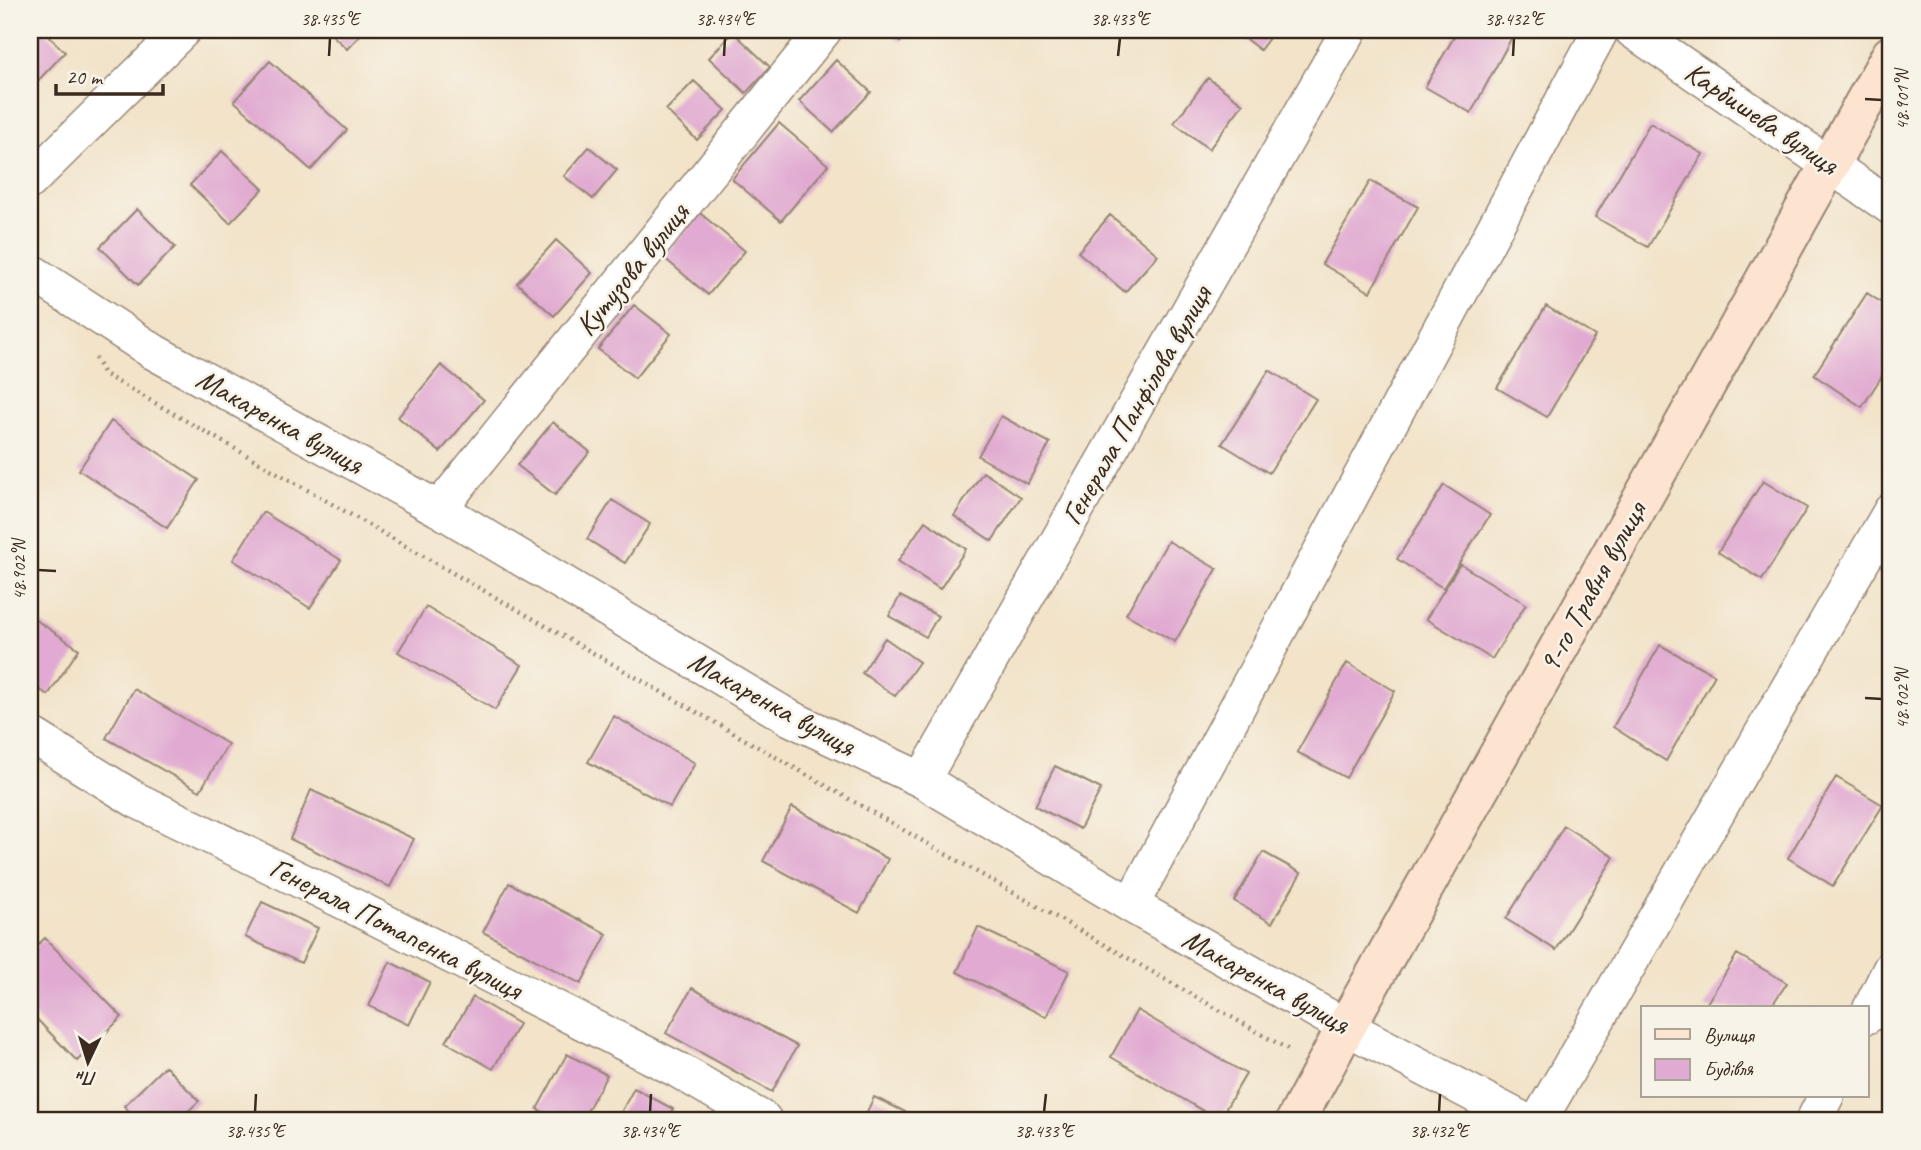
<svg xmlns="http://www.w3.org/2000/svg" width="1921" height="1150" viewBox="0 0 1921 1150" font-family="Caveat,sans-serif">
	<rect width="100%" height="100%" fill="#f7f3e8"/>
	<filter id="ink" filterUnits="userSpaceOnUse"><feTurbulence type="fractalNoise" baseFrequency=".0143" numOctaves="2"/><feDisplacementMap in="SourceGraphic" scale="14" xChannelSelector="R" yChannelSelector="G"/><feConvolveMatrix kernelMatrix="1 2 1 2 8 2 1 2 1" color-interpolation-filters="sRGB"/></filter>
	<filter id="wash" filterUnits="userSpaceOnUse"><feTurbulence type="fractalNoise" baseFrequency=".00686" numOctaves="4" result="noise"/><feDisplacementMap in="SourceGraphic" scale="28" xChannelSelector="R" yChannelSelector="G"/><feGaussianBlur stdDeviation="1.57" result="paint"/><feColorMatrix in="noise" values="0 0 0 0 0 0 0 0 0 0 0 0 0 0 0 0 0 1.4 0 .05"/><feComposite in="paint" operator="in"/></filter>
	<g filter="url(#wash)">
		<rect width="100%" height="100%" fill="#f2e3c9"/>
		<g id="blocks">
			<path fill="#e1aad2" d="M 30,30 L 42,30 L 65,52 L 34,85 L 30,81 Z
				M 327,30 L 365,30 L 347,49 Z
				M 887,30 L 912,30 L 900,42 Z
				M 1234,30 L 1275,30 L 1260,50 Z
				M 1458,30 L 1497,30 L 1512,37 L 1471,113 L 1425,87 Z
				M 733,32 L 770,67 L 746,93 L 709,58 Z
				M 836,60 L 871,92 L 833,132 L 799,101 Z
				M 270,61 L 347,130 L 311,170 L 234,101 Z
				M 1208,78 L 1243,104 L 1209,149 L 1174,123 Z
				M 694,81 L 726,110 L 697,140 L 666,110 Z
				M 779,123 L 828,165 L 781,221 L 732,179 Z
				M 1650,123 L 1703,154 L 1648,247 L 1595,217 Z
				M 589,147 L 617,170 L 593,199 L 564,176 Z
				M 222,151 L 263,189 L 230,223 L 190,185 Z
				M 1370,181 L 1418,207 L 1370,292 L 1322,264 Z
				M 137,209 L 175,247 L 138,285 L 100,247 Z
				M 700,213 L 745,251 L 708,295 L 663,257 Z
				M 1110,215 L 1158,255 L 1125,292 L 1078,252 Z
				M 556,240 L 592,273 L 554,316 L 517,283 Z
				M 1867,293 L 1891,309 L 1891,362 L 1862,407 L 1814,375 Z
				M 634,305 L 671,334 L 635,378 L 598,349 Z
				M 1546,306 L 1595,336 L 1547,417 L 1497,388 Z
				M 441,365 L 484,400 L 440,452 L 398,417 Z
				M 1269,370 L 1316,399 L 1269,473 L 1222,444 Z
				M 1001,416 L 1050,443 L 1027,484 L 978,456 Z
				M 111,421 L 199,480 L 167,528 L 79,470 Z
				M 553,422 L 590,452 L 555,495 L 517,465 Z
				M 983,472 L 1021,497 L 992,541 L 954,516 Z
				M 1763,481 L 1807,508 L 1762,580 L 1718,552 Z
				M 1444,485 L 1490,515 L 1443,588 L 1397,559 Z
				M 612,500 L 650,524 L 625,563 L 587,539 Z
				M 263,512 L 341,560 L 310,608 L 233,560 Z
				M 925,521 L 966,549 L 940,589 L 898,561 Z
				M 1168,541 L 1217,569 L 1175,642 L 1126,614 Z
				M 1460,564 L 1526,604 L 1492,659 L 1426,619 Z
				M 900,596 L 938,616 L 926,637 L 889,616 Z
				M 426,607 L 522,665 L 495,710 L 398,652 Z
				M 30,616 L 79,649 L 48,695 L 30,683 Z
				M 885,638 L 919,662 L 895,696 L 862,673 Z
				M 1660,645 L 1715,675 L 1666,761 L 1613,727 Z
				M 1347,663 L 1395,691 L 1346,778 L 1297,752 Z
				M 134,689 L 228,744 L 200,791 L 106,738 Z
				M 614,716 L 695,763 L 670,807 L 588,762 Z
				M 1055,766 L 1101,789 L 1080,829 L 1035,806 Z
				M 1836,777 L 1883,805 L 1833,886 L 1788,858 Z
				M 311,790 L 414,839 L 390,887 L 290,839 Z
				M 792,807 L 888,859 L 859,913 L 763,861 Z
				M 1564,826 L 1614,857 L 1556,950 L 1506,919 Z
				M 1263,852 L 1301,873 L 1272,923 L 1234,901 Z
				M 509,883 L 607,934 L 581,984 L 483,932 Z
				M 262,902 L 318,928 L 301,963 L 245,937 Z
				M 978,927 L 1069,971 L 1046,1017 L 957,972 Z
				M 45,938 L 122,1017 L 77,1061 L 30,1012 L 30,952 Z
				M 1737,954 L 1787,983 L 1770,1008 L 1704,1008 Z
				M 390,962 L 430,982 L 409,1025 L 369,1006 Z
				M 692,988 L 797,1046 L 772,1092 L 666,1033 Z
				M 473,997 L 519,1024 L 493,1069 L 446,1042 Z
				M 1137,1010 L 1246,1074 L 1219,1120 L 1111,1057 Z
				M 567,1054 L 607,1075 L 582,1120 L 559,1120 L 537,1109 Z
				M 165,1066 L 199,1101 L 179,1120 L 138,1120 L 124,1106 Z
				M 634,1088 L 673,1109 L 667,1120 L 617,1120 Z
				M 874,1097 L 922,1120 L 863,1120 Z"/>
		</g>
	</g>
	<g filter="url(#ink)">
		<use href="#blocks" fill-opacity="0" stroke="#968674" stroke-width="2"/>
		<g fill="none" stroke-linecap="round" stroke-linejoin="round">
			<g stroke="#968674" stroke-width="38">
				<path id="minor" d="M 1632,30 L 1891,207
					M 30,181 L 183,30
					M 30,271 L 154,352 L 439,509 L 790,718 L 922,780 L 1131,905 L 1346,1027 L 1523,1120
					M 439,509 L 824,30
					M 30,734 L 136,800 L 345,902 L 678,1070 L 764,1120
					M 922,780 L 1349,30
					M 1131,905 L 1601,30
					M 1867,1016 L 1891,968
					M 1539,1120 L 1891,511
					M 1814,1120 L 1826,1096"/>
			</g>
			<g stroke="#968674" stroke-width="42">
				<path id="secondary" d="M 1296,1120 L 1346,1027 L 1891,55"/>
			</g>
			<path stroke="#968674" stroke-width="4.5" stroke-dasharray="2 5" stroke-linecap="butt" d="M 95,358 L 104,374 L 1291,1051"/>
			<use href="#minor" stroke="#fff" stroke-width="35"/>
			<use href="#secondary" stroke="#fde4d0" stroke-width="38"/>
		</g>
	</g>
	<path fill="none" stroke="#3b2a1e" stroke-width="2.5" d="M 329,56 L 330,38M 724,56 L 725,38M 1118,56 L 1120,38M 1513,56 L 1514,38M 1865,99 L 1882,100M 38,570 L 56,571M 1865,698 L 1882,699M 255,1112 L 256,1094M 650,1112 L 651,1094M 1044,1112 L 1046,1094M 1439,1112 L 1440,1094"/>
	<g text-anchor="middle" dominant-baseline="central" stroke-width="5" stroke-linejoin="round" paint-order="stroke">
		<g font-size="30" fill="#3b2a1e" stroke="#f7f3e8">
			<text transform="translate(1762 118) rotate(34)">Карбишева вулиця</text>
			<text transform="translate(632 269) rotate(-51)">Кутузова вулиця</text>
			<text transform="translate(1136 405) rotate(-60)">Генерала Панфілова вулиця</text>
			<text transform="translate(280 421) rotate(29)">Макаренка вулиця</text>
			<text transform="translate(1592 587) rotate(-61)">9-го Травня вулиця</text>
			<text transform="translate(772 703) rotate(29)">Макаренка вулиця</text>
			<text transform="translate(396 928) rotate(27)">Генерала Потапенка вулиця</text>
			<text transform="translate(1266 981) rotate(29)">Макаренка вулиця</text>
		</g>
	</g>
	<rect width="1921" height="1150" fill="none" stroke="#f7f3e8" stroke-width="77"/>
	<rect x="1641" y="1006" width="228" height="91" fill="#f7f3e8" stroke="#aca397" stroke-width="2"/>
	<rect x="1655" y="1029" width="35" height="10" fill="#fde4d0" stroke="#aca397" stroke-width="2"/>
	<text x="1704" y="1042" font-size="21" fill="#3b2a1e">Вулиця</text>
	<rect x="1655" y="1059" width="35" height="21" fill="#e1aad2" stroke="#aca397" stroke-width="2"/>
	<text x="1704" y="1076" font-size="21" fill="#3b2a1e">Будівля</text>
	<g transform="translate(88 1062) rotate(184)" stroke="#f7f3e8" stroke-width="5" paint-order="stroke">
	<path d="M0-5L12 26L0 18L-12 26Z" fill="#3b2a1e"/>
	<text y="-10" font-size="19" font-weight="bold" text-anchor="middle" fill="#3b2a1e">Пн</text>
	</g>
	<path d="M56 84v10h107v-10" fill="none" stroke="#3b2a1e" stroke-width="3.5"/>
	<text x="66" y="84" font-size="21" fill="#3b2a1e" stroke="#f7f3e8" stroke-width="5" paint-order="stroke">20 m</text>
	<rect x="38" y="38" width="1844" height="1074" fill="none" stroke="#3b2a1e" stroke-width="2.5"/>
	<g font-size="18" text-anchor="middle" fill="#3b2a1e">
		<text x="330" y="25">38.435°E</text>
		<text x="725" y="25">38.434°E</text>
		<text x="1120" y="25">38.433°E</text>
		<text x="1514" y="25">38.432°E</text>
		<text transform="translate(1902 100) rotate(-90)" y="6">48.901°N</text>
		<text transform="translate(19 570) rotate(-90)" y="6">48.902°N</text>
		<text transform="translate(1902 699) rotate(-90)" y="6">48.902°N</text>
		<text x="255" y="1137">38.435°E</text>
		<text x="650" y="1137">38.434°E</text>
		<text x="1044" y="1137">38.433°E</text>
		<text x="1439" y="1137">38.432°E</text>
	</g>
</svg>
